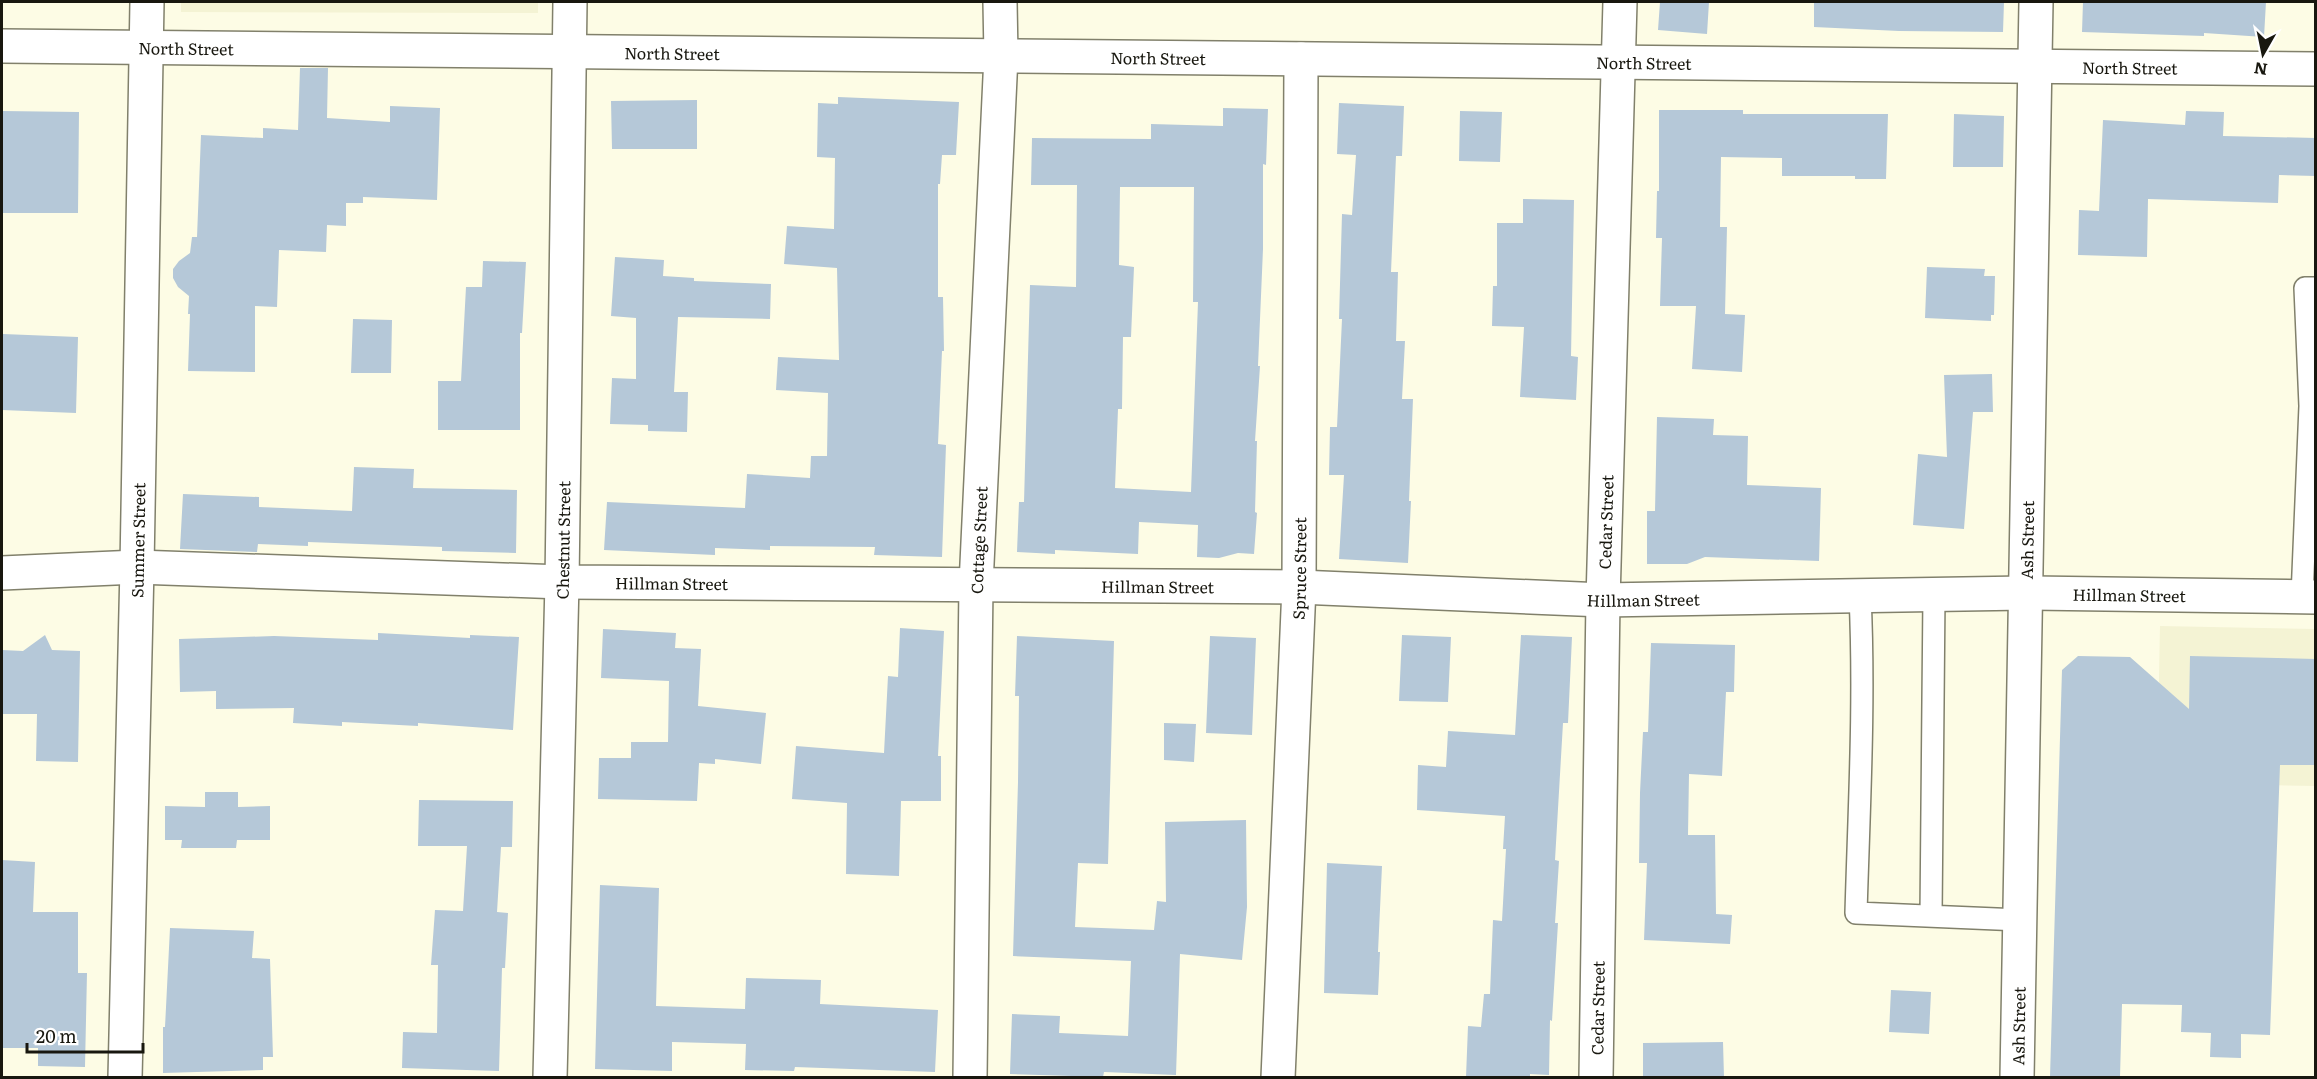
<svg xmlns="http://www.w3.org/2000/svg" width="2317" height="1079" viewBox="0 0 2317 1079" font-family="Literata,serif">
	<rect width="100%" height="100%" fill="#fdfce5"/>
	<path fill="#f4f3d4" d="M 181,2 L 538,2 L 538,13 L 181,12 Z
		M 2160,626 L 2315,629 L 2315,786 L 2157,783 Z"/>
	<path fill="#b5c8d8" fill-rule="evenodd" d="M 1660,2 L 1709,2 L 1707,34 L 1658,30 Z
		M 1814,2 L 2004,2 L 2003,32 L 1899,31 L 1814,27 Z
		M 2083,2 L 2266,2 L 2264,37 L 2204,33 L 2204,36 L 2082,32 Z
		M 300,68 L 328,68 L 327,118 L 390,122 L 390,106 L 440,108 L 437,200 L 363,197 L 363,203 L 346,203 L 346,226 L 327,225 L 326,252 L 279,250 L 277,307 L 255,306 L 255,372 L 188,371 L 190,314 L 188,314 L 189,296 L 178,287 L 173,278 L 173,269 L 179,261 L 190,253 L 192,237 L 197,237 L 201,135 L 263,138 L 263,128 L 298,130 Z
		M 838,97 L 959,102 L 956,155 L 942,155 L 940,184 L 938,184 L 938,297 L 943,297 L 944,351 L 942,351 L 938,444 L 946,445 L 942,557 L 874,555 L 875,547 L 770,546 L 770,550 L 715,548 L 715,555 L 604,550 L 607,502 L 745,508 L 747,474 L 810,478 L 811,456 L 827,456 L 828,393 L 776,390 L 778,357 L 839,360 L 837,268 L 784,264 L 787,226 L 834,229 L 835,158 L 817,157 L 818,103 L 838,104 Z
		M 697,100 L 697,149 L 612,149 L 611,101 Z
		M 1339,103 L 1404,106 L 1402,156 L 1396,156 L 1391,272 L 1398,272 L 1396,341 L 1405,341 L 1402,399 L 1413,399 L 1409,501 L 1411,501 L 1408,563 L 1339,559 L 1344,475 L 1329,475 L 1330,427 L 1337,427 L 1342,319 L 1339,319 L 1342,214 L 1352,215 L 1356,155 L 1337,154 Z
		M 1223,108 L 1268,109 L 1266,165 L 1263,164 L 1263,249 L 1258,366 L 1260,366 L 1255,441 L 1257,441 L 1255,512 L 1257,513 L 1254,554 L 1238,553 L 1219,558 L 1197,557 L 1198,525 L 1139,522 L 1138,554 L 1055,550 L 1055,554 L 1017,552 L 1019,502 L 1024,502 L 1030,285 L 1076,287 L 1077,185 L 1031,185 L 1032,138 L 1151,139 L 1151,124 L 1223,126 ZM 1120,187 L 1194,187 L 1193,302 L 1198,302 L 1191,492 L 1115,488 L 1118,409 L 1122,409 L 1123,337 L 1131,337 L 1134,267 L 1119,265 Z
		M 1659,110 L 1743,110 L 1743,114 L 1888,114 L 1886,179 L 1855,179 L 1855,176 L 1782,176 L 1782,158 L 1721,157 L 1720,227 L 1727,227 L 1725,314 L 1745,315 L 1742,372 L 1692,369 L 1696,306 L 1660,306 L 1662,238 L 1656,238 L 1657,191 L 1659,191 Z
		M 2,111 L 79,112 L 78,213 L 2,213 Z
		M 1460,111 L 1502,112 L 1500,162 L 1459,161 Z
		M 2186,111 L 2224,112 L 2223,136 L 2316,138 L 2316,176 L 2279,175 L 2278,203 L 2148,199 L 2147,257 L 2078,255 L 2079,210 L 2099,211 L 2103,120 L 2185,125 Z
		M 1954,114 L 2004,116 L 2003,167 L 1953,167 Z
		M 1523,199 L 1574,200 L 1571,356 L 1578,357 L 1576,400 L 1520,397 L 1524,327 L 1492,326 L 1493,286 L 1497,286 L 1497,223 L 1523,223 Z
		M 615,257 L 664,260 L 663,276 L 694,278 L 694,281 L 771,284 L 770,319 L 678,317 L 674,392 L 688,392 L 687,432 L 648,431 L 648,425 L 610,424 L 612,378 L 636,379 L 636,318 L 611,316 Z
		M 483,261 L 526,262 L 522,333 L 520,333 L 520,430 L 438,430 L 438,381 L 461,381 L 466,287 L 482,287 Z
		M 1927,267 L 1985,269 L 1984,276 L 1995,276 L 1994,315 L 1991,315 L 1991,321 L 1925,318 Z
		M 353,319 L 392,320 L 391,373 L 351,373 Z
		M 3,334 L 78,337 L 76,413 L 2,410 Z
		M 1992,374 L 1993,412 L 1973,412 L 1964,529 L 1913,525 L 1918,454 L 1947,457 L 1944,375 Z
		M 1657,417 L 1714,419 L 1713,435 L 1748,436 L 1747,485 L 1821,488 L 1819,561 L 1705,557 L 1687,564 L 1647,564 L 1647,511 L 1655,511 Z
		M 354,467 L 414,469 L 413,488 L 517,490 L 516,553 L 442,551 L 442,547 L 308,542 L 308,546 L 258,544 L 257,552 L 180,549 L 183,494 L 259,497 L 259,507 L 352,511 Z
		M 900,628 L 944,631 L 938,756 L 941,756 L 941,801 L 901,801 L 899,876 L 846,874 L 847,803 L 792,799 L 796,746 L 884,753 L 888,676 L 898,677 Z
		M 603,629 L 676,633 L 675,648 L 701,649 L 698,706 L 766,713 L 761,764 L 715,759 L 715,764 L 699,763 L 697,801 L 598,799 L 599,758 L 631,758 L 631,742 L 668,742 L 669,681 L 601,678 Z
		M 378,633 L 470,638 L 470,635 L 519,637 L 513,730 L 418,723 L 418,726 L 342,722 L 342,726 L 293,723 L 294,708 L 216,709 L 216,691 L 180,692 L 179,639 L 274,636 L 378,640 Z
		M 45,635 L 52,650 L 80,651 L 78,762 L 36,761 L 37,714 L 2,714 L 2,650 L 23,651 Z
		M 1402,635 L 1451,637 L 1448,702 L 1399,701 Z
		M 1521,635 L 1572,637 L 1568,723 L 1563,723 L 1555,860 L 1559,861 L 1555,923 L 1558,923 L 1552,1021 L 1550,1020 L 1549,1075 L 1530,1074 L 1530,1077 L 1466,1077 L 1468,1026 L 1481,1027 L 1484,994 L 1490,994 L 1493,920 L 1502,921 L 1506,849 L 1503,849 L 1505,816 L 1417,810 L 1418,765 L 1446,767 L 1448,731 L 1515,735 Z
		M 1017,636 L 1114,641 L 1108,864 L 1078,863 L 1075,927 L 1154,930 L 1157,901 L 1166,902 L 1165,822 L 1246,820 L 1247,907 L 1242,960 L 1180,954 L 1176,1075 L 1104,1072 L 1103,1077 L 1010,1074 L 1012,1014 L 1060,1016 L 1059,1033 L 1128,1036 L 1131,961 L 1013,956 L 1018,782 L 1019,696 L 1015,696 Z
		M 1210,636 L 1256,638 L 1252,735 L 1206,733 Z
		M 1651,643 L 1735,645 L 1734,692 L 1726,692 L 1722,776 L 1689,774 L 1688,835 L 1715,835 L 1716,914 L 1732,915 L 1730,944 L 1644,940 L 1647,863 L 1639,863 L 1640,793 L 1643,732 L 1648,732 Z
		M 2078,656 L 2130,657 L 2189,709 L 2190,656 L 2316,659 L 2316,765 L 2280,765 L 2270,1035 L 2241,1034 L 2241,1058 L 2210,1057 L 2211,1033 L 2181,1032 L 2182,1005 L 2122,1004 L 2120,1077 L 2050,1077 L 2062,670 Z
		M 1164,723 L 1196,724 L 1194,762 L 1164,760 Z
		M 205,792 L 238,792 L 238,807 L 270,806 L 270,840 L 237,840 L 236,848 L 181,848 L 182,840 L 165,840 L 165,806 L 205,807 Z
		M 419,800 L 513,801 L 512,847 L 501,847 L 497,912 L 508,913 L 505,968 L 502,968 L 499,1071 L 402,1068 L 403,1032 L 437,1033 L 438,965 L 431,965 L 435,910 L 463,911 L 467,846 L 418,846 Z
		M 2,860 L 35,862 L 33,912 L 78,912 L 78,973 L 87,973 L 85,1067 L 38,1066 L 38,1048 L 2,1048 Z
		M 1327,863 L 1382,866 L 1378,952 L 1380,952 L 1378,995 L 1324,993 Z
		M 600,885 L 659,888 L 656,1006 L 745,1009 L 746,978 L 821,980 L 820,1004 L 938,1010 L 935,1072 L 795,1067 L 794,1071 L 745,1070 L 746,1044 L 672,1042 L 672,1071 L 595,1069 Z
		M 170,928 L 254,931 L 252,958 L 270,959 L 273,1057 L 263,1057 L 263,1070 L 163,1073 L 163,1027 L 165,1027 Z
		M 1891,990 L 1931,992 L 1929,1034 L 1889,1032 Z
		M 1723,1042 L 1724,1077 L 1643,1077 L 1643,1043 Z"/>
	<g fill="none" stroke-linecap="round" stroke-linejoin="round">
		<g stroke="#81806b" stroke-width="24">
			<path id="service" d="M 1860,596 C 1865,702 1859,808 1856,913 L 2020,920
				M 2302,597 L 2310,406 L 2305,288 L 2316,288
				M 1931,916 L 1934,595"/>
		</g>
		<g stroke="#81806b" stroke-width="36">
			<g id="minor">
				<path id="s1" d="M 2,573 L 137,567 L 562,582 L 1299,587 L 1603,600 L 2025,593 L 2316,597"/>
				<path id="s2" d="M 550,1078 L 562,582 L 570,2"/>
				<path id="s3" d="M 1278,1078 L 1299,587 L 1301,59"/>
				<path id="s4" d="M 1596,1078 L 1603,600 L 1620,2"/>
				<path id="s5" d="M 2017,1078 L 2036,2"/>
			</g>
		</g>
		<g stroke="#81806b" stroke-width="36">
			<g id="tertiary">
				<path id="s6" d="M 2,46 L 2316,69"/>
			</g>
		</g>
		<g stroke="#81806b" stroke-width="36">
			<g id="secondary">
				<path id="s7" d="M 125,1078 L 137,567 L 147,2"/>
				<path id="s8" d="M 970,1078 L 976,585 L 1001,56 L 1000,2"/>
			</g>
		</g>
		<use href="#service" stroke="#fff" stroke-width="21"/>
		<use href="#minor" stroke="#fff" stroke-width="33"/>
		<use href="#tertiary" stroke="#fff" stroke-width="33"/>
		<use href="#secondary" stroke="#fff" stroke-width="33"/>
	</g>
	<g text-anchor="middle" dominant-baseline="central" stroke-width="4.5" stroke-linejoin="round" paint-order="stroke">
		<g font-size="16" fill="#18170f" stroke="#fff">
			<text stroke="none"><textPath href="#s6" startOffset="184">North Street</textPath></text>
			<text stroke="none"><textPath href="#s6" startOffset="670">North Street</textPath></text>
			<text stroke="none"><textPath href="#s6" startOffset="1156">North Street</textPath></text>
			<text stroke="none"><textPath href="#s6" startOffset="1642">North Street</textPath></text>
			<text stroke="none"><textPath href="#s6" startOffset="2128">North Street</textPath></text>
			<text stroke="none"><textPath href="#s4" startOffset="556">Cedar Street</textPath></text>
			<text stroke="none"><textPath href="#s8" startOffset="538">Cottage Street</textPath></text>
			<text stroke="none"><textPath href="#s5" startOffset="538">Ash Street</textPath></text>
			<text stroke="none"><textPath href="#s7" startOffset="538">Summer Street</textPath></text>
			<text stroke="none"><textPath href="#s2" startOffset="538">Chestnut Street</textPath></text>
			<text stroke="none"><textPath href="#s3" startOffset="510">Spruce Street</textPath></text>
			<text stroke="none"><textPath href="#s1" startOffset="670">Hillman Street</textPath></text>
			<text stroke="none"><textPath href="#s1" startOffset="1156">Hillman Street</textPath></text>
			<text stroke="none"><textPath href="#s1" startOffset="2128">Hillman Street</textPath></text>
			<text stroke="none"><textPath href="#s1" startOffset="1642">Hillman Street</textPath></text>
			<text stroke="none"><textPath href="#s4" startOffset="70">Cedar Street</textPath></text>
			<text stroke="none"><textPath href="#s5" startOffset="52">Ash Street</textPath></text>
		</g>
	</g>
	<rect width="2317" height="1079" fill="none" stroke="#18170f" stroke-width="6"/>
	<g transform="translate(2263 54) rotate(189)" stroke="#ffffff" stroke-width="4.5" paint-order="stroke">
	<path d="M0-4.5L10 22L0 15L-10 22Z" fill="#18170f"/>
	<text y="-9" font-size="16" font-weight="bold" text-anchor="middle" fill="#18170f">N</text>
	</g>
	<path d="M27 1043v9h116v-9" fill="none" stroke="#18170f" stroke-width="3"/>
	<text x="36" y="1043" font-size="18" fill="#18170f" stroke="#ffffff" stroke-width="4.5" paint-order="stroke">20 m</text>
</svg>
